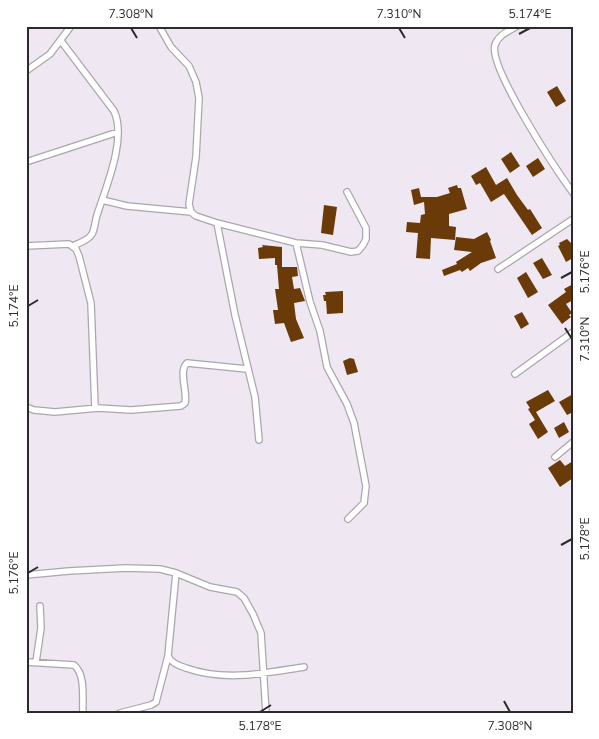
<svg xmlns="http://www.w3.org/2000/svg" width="599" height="739" viewBox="0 0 599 739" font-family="'Nunito Sans',sans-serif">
	<rect width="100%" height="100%" fill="#efe7f1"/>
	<path fill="#6a3b08" d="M 557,86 L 566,101 L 556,107 L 547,92 Z
		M 511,152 L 520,166 L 510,173 L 501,159 Z
		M 538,158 L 545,169 L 533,177 L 526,166 Z
		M 486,167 L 496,185 L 507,178 L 517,195 L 528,210 L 530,209 L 542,228 L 532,235 L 504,194 L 491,202 L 480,183 L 476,185 L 471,176 Z
		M 457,185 L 458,188 L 461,188 L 467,209 L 449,214 L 449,226 L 456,227 L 455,240 L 431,238 L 430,259 L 416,258 L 418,233 L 406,232 L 407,222 L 420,223 L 421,215 L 425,214 L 424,202 L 414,205 L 411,190 L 419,188 L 421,197 L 437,197 L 450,193 L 448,188 Z
		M 324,205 L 337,207 L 333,235 L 321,233 Z
		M 487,232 L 491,240 L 490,241 L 496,258 L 481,263 L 470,271 L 468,268 L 462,272 L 460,270 L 444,276 L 442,270 L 457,264 L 456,262 L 472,252 L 454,250 L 456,237 L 474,239 Z
		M 567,239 L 573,245 L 573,258 L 566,262 L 558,246 L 560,245 L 559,243 Z
		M 262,245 L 282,247 L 282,267 L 297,267 L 298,276 L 292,277 L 294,289 L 300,288 L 305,301 L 294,303 L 296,319 L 304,338 L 291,342 L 284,323 L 275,324 L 273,310 L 278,310 L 275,289 L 279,289 L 277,265 L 275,265 L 275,258 L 259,259 L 258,248 L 263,247 Z
		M 542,258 L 552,275 L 543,279 L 533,263 Z
		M 526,272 L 538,292 L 528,298 L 517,278 Z
		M 573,284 L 573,300 L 566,304 L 572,313 L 569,315 L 571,317 L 562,324 L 548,305 L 566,292 L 564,289 Z
		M 343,291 L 343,313 L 327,314 L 326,301 L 324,301 L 323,295 L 326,295 L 325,292 Z
		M 522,312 L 529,324 L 521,329 L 514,316 Z
		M 350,358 L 354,359 L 358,372 L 347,375 L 343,361 Z
		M 548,390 L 555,401 L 536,412 L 548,432 L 538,439 L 529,424 L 535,420 L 528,409 L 530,408 L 526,402 Z
		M 573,394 L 573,412 L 567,415 L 559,402 Z
		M 564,422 L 569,432 L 559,438 L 554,428 Z
		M 560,460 L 565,466 L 573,461 L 573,478 L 560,487 L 548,468 Z"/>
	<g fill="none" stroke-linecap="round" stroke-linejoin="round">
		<g stroke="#ada5ae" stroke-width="8">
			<path id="minor" d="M 159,26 L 171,47 L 189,66 L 196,82 L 199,98 L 196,157 L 189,204 L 191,212
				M 517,26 C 509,31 498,35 495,45 C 488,67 557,171 573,193
				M 61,41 L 114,111 C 127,138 106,187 97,215 C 95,221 95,228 92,234 C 89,240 79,243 73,246
				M 26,71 L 50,54 L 71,26
				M 26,162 L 118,132
				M 102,200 L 127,206 L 191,212 L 196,216 L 217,223 L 296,243 L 322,245 L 351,252 L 358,251 L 363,245 L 366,239 L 366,228 L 347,192
				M 217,223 L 235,315 L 255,397 L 259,440
				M 296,243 L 310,302 L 320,331 L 327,367 L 347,404 L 354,423 L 366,486 L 364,503 L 348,519
				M 26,246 L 69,244 L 76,249 L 79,256 L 91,303 L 95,408
				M 498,269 L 573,219
				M 515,374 L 573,332
				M 26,407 L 34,410 L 55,412 L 98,408 L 131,410 L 181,406 L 185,403 C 188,392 178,371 187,363 L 247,369
				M 555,457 L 573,442
				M 176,573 L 168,656 C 171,663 179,666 186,668 C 225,682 265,673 304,667
				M 26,575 L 69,571 L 126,568 L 160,569 L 176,573 L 210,587 L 237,592 L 244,598 L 253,614 L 261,633 L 266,713
				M 26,662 L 74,665 C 86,675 82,698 83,713
				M 36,662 L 41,628 L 40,606
				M 120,713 L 151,705 L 156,702 L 168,656"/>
		</g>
		<use href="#minor" stroke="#fff" stroke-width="5.5"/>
	</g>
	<path fill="none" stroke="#2d2a2d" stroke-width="2" d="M 131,28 L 137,38M 399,28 L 405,38M 519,34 L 530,28M 561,278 L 572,272M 28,306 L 38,300M 565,328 L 572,339M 561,545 L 572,539M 28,573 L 38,567M 504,701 L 510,712M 260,712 L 271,705"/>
	<rect width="599" height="739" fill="none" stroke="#ffffff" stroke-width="55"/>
	<rect x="28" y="28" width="544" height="684" fill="none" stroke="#2d2a2d" stroke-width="2"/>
	<g font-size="12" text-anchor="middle" fill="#2d2a2d">
		<text x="131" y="18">7.308°N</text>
		<text x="399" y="18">7.310°N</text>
		<text x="530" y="18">5.174°E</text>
		<text transform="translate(585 272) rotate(-90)" y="4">5.176°E</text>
		<text transform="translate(14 306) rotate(-90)" y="4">5.174°E</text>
		<text transform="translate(585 339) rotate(-90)" y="4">7.310°N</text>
		<text transform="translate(585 539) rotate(-90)" y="4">5.178°E</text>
		<text transform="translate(14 573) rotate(-90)" y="4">5.176°E</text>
		<text x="260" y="730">5.178°E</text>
		<text x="510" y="730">7.308°N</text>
	</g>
</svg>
